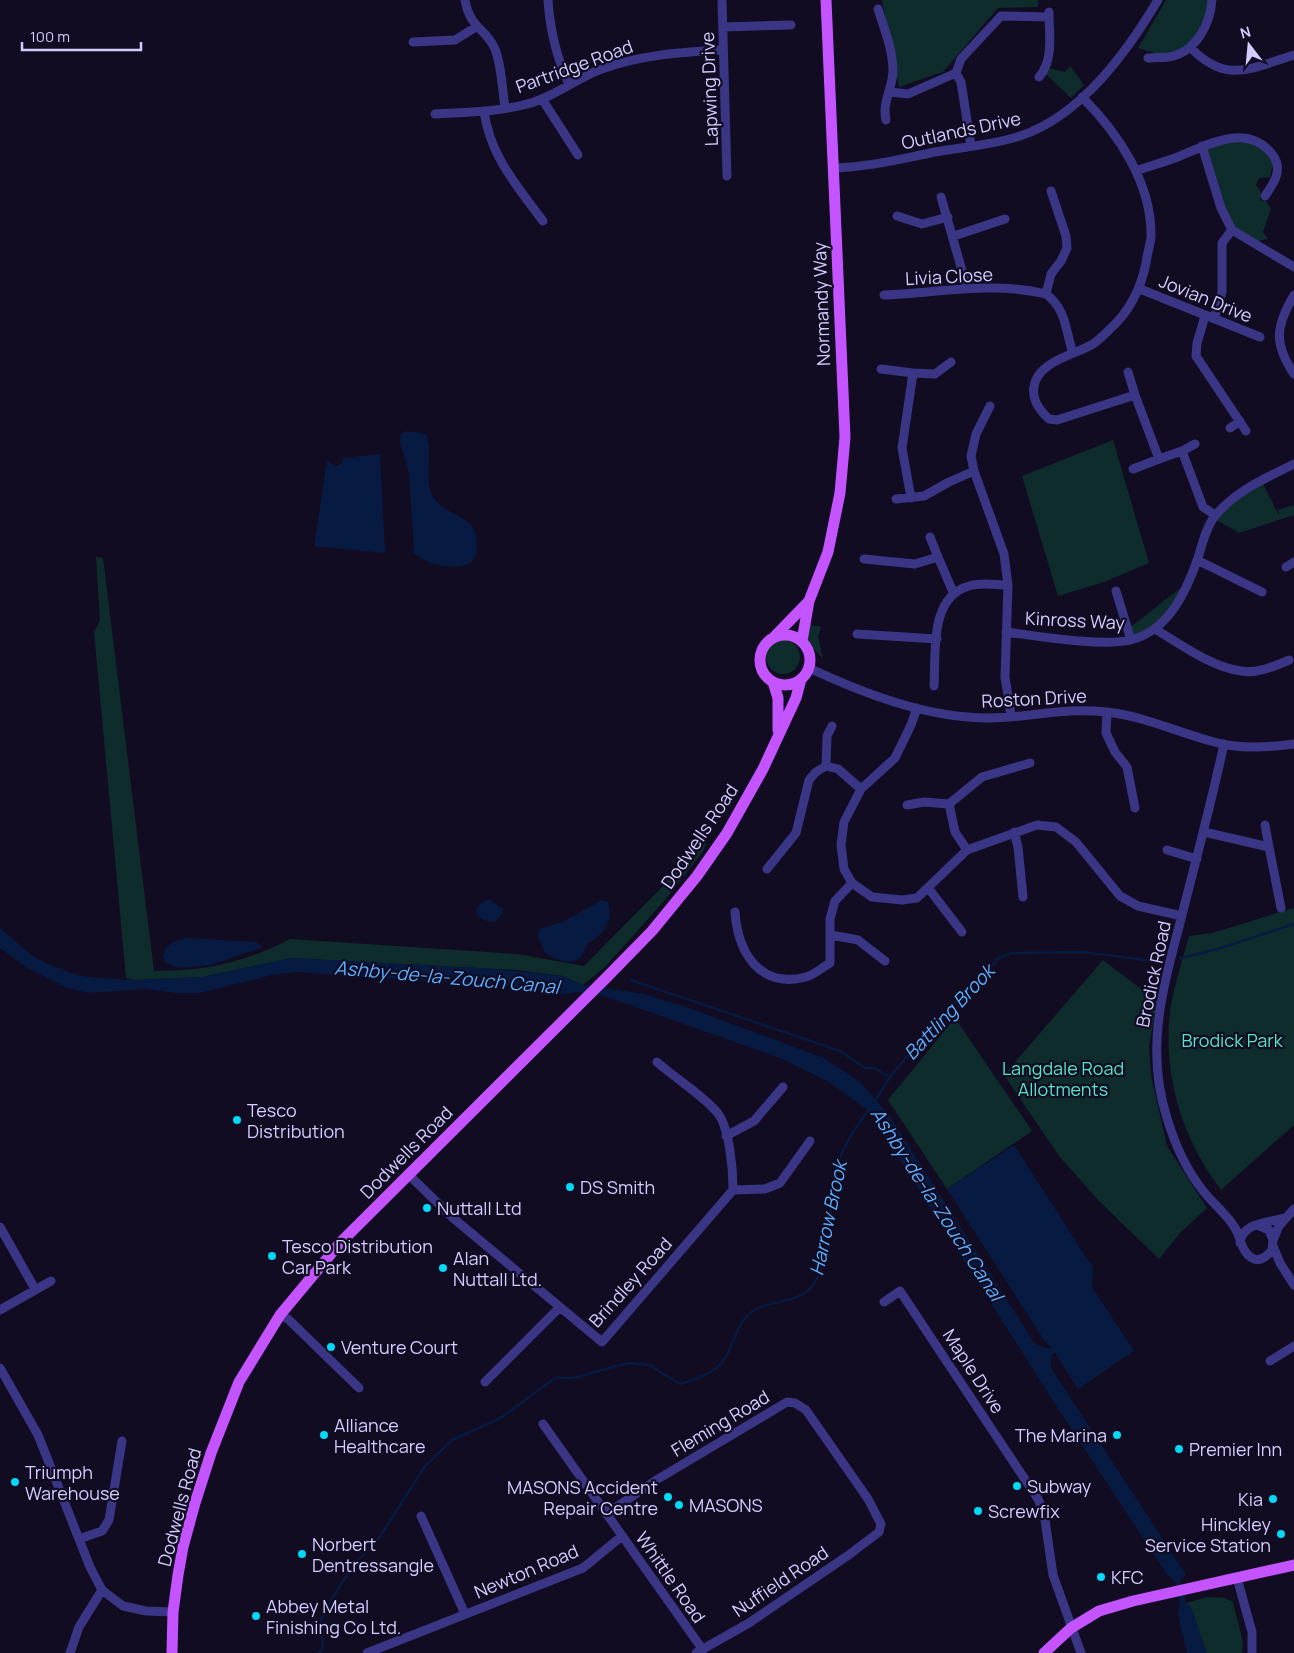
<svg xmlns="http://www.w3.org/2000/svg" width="1294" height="1653" viewBox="0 0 1294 1653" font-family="Manrope,sans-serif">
	<rect width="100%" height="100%" fill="#110c22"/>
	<path fill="#0f2c2c" d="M 882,0 L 1038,0 L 1038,7 L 998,8 L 943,72 L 899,87 Z
		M 1166,0 L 1210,0 L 1211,10 L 1190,47 L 1168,57 L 1138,48 Z
		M 1070,66 L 1084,85 L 1071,98 L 1046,74 L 1048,68 L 1065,72 Z
		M 1239,137 L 1256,142 L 1274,157 L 1270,177 L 1259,178 L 1256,185 L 1261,192 L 1260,200 L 1266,201 L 1271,209 L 1263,232 L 1268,239 L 1250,243 L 1232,230 L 1202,146 Z
		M 1113,440 L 1149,563 L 1104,582 L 1058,596 L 1022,476 Z
		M 1261,480 L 1280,517 L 1278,510 L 1294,505 L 1294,515 L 1239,533 L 1213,518 Z
		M 96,557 L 103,558 L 154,971 C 205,971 244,963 290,939 L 517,954 L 584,966 L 662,887 L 712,823 L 704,850 L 664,901 L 605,967 L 583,985 L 563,976 L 517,970 L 291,958 L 202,977 L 134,980 L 126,978 L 94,632 L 100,620 Z
		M 1187,583 C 1176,611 1157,626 1131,638 L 1128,629 Z
		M 807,624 L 821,627 L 818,637 L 823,659 L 808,642 Z
		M766 657a17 17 0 1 1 34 0a17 17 0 1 1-34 0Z
		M 1294,908 L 1294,1125 L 1221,1190 C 1184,1141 1165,1083 1169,1022 C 1171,993 1182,963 1189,936 L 1212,933 Z
		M 1103,960 L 1157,1001 L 1149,1046 L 1151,1075 L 1167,1146 L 1207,1208 L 1181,1232 L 1159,1259 L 1098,1200 L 1059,1156 L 1004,1075 Z
		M 955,1018 L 1032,1131 L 947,1189 L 888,1100 Z
		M 1207,1597 L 1225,1598 L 1233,1602 L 1243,1642 L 1242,1653 L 1206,1653 L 1191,1607 L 1186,1603 Z"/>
	<path fill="#071a41" d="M 407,431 L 426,434 C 434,454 422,479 434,498 C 446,517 474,514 476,537 C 477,545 478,556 471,562 C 459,572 423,564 414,553 L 409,473 L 400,442 L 401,434 Z
		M 380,454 L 385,553 L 314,546 L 327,461 L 336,466 L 342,463 L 343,458 Z
		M 489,899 L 504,910 L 497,921 C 488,923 478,919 475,911 L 481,903 Z
		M 602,900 L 608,902 C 614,923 604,934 587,944 C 580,969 565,963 546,954 L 538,937 L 539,929 L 564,921 Z
		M 0,928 L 31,955 L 46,963 L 77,975 L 96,978 L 134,980 L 202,977 L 291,958 L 497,969 L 563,976 L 583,985 L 644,994 L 689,1008 L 824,1058 L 860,1082 L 889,1115 L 1035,1344 L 1050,1349 L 1052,1348 L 1044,1340 L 947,1189 L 1014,1145 L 1093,1268 L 1092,1287 L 1134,1351 L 1078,1389 L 1055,1353 L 1052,1355 L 1051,1368 L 1185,1573 L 1185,1576 L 1180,1579 L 1186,1603 L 1191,1607 L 1207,1653 L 1187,1653 L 1178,1615 L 1180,1603 L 1175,1582 L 1166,1573 L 1055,1404 L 869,1111 L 829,1082 L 780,1058 L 604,996 L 578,992 L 563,994 L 505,986 L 298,972 L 272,975 L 199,993 L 177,993 L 144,989 L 88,993 L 65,987 L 26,967 L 0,948 Z
		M 185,938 L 256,942 L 263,947 L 211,965 L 179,968 L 166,963 L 163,956 C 166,944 174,941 185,938 Z"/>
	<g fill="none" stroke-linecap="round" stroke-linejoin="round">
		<path stroke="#071a41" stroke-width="2.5" d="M 1180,958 L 1218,949 L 1294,924
			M 631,980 L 840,1051 L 865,1068 L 874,1068 L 890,1077
			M 875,1101 L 890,1077 L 940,1017 L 999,958 L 1012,953 L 1083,952 L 1161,962
			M 319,1653 L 323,1648 L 321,1620 L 327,1607 L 352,1567 L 379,1538 L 425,1466 L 452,1440 L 501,1418 L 555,1378 L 573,1378 L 628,1363 L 649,1365 L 680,1384 C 696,1379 717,1373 725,1358 C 733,1345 736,1329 746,1317 C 763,1297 802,1307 815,1282 C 833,1250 828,1209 835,1174 C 841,1148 855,1128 870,1108"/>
		<path stroke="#3a3584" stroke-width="9" d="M 465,0 C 470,29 486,28 495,49 C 502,67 502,89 505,107
			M 548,0 C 550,30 556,57 569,84
			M 722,0 L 727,176
			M 878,9 C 884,28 893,50 893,71 C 892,91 882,101 886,120
			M 723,27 L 791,25
			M 413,42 L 455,40 L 476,27
			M 1190,47 C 1226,85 1251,68 1294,55
			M 1148,58 C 1155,57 1162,58 1169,57 C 1196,52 1210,25 1212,0
			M 956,73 L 961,82 L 971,146
			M 1039,77 C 1054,60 1049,34 1049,12
			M 890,92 L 908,94 L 956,73 L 961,59 L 1001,16 L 1049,17
			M 1082,97 C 1118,133 1152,183 1151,237 C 1150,245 1147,255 1146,263 C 1141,288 1130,311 1110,329 C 1105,334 1099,340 1093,344 C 1076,354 1049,359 1038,376 C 1028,393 1036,407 1049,419 L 1057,420 L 1135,395 L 1159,459 L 1182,451 L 1203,507 L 1215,515
			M 542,99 L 578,155
			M 484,111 C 490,156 517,186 543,221
			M 435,114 C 466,112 497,112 527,104 C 552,98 574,80 599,70 C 639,55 681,52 723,50
			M 1202,146 L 1221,208 L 1232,230 L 1294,267
			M 834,168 C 869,167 900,159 935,152 C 963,147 993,145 1020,136 C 1081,116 1127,52 1158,0
			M 1136,171 C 1150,166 1165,162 1180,156 C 1209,144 1247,123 1272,154 C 1284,169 1274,183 1265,196
			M 1051,191 L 1066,236 L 1067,248 L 1061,261 L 1051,274 L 1046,294 C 1067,310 1065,330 1073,353
			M 941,197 L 967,288
			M 897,216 L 922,224 L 948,217
			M 954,236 L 1005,219
			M 1140,289 L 1260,337
			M 884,295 C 937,293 993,281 1046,294
			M 1294,295 C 1275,327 1274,344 1294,374
			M 1205,316 L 1197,343 L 1196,356 L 1246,431
			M 1214,319 L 1222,292 L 1222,243 L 1232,230
			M 881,369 L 913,373
			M 1128,372 L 1135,395
			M 990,406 L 976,434 L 971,456 L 974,471 L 1004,554 L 1008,585 L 1005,677 L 1011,715
			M 1230,428 L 1240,421
			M 1182,451 L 1195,444
			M 1133,469 L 1159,459
			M 911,498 L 902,448 L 913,373 L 935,374 L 951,362
			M 896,499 L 924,496 L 949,482 L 974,471
			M 930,537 L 938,557
			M 864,559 L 915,564 L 938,557 L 953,592
			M 1197,560 L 1262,592
			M 1286,567 L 1294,562
			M 1116,591 L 1131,640
			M 1155,629 C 1180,644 1211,667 1241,671 C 1257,674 1275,666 1289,660
			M 1006,632 C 1037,636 1102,647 1131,640 C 1169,630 1186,592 1198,558 C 1202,545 1206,527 1215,516 C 1235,491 1266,478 1294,464
			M 857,634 L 937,639
			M 809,668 C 865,694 927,718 989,718 C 1029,718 1064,707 1106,712 C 1146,716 1183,735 1222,744 C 1245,749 1272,747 1294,744
			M 934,686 C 936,653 929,597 969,586 C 981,582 996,585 1008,585
			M 917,708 L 911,725 L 895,758 L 861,789 L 844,822 L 841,845 L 844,869 L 852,883 L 872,897 L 902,900 L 917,898 L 967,850 L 1037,825 L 1056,827 L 1076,842 L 1120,896 L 1138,906 L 1182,916
			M 1107,712 L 1106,733 L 1115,752 L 1127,767 L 1135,808
			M 1224,744 C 1212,799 1198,853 1184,907 C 1166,979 1143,1043 1167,1118 C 1175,1145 1187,1171 1204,1192 C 1215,1206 1234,1220 1239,1237 C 1244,1255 1256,1270 1272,1250 L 1273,1240 L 1269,1230 L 1257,1225
			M 826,766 L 827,736 L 832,726
			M 907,805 L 924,802 L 949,804
			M 1265,825 L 1269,847
			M 1014,832 L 1018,847 L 1023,897
			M 1204,832 L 1269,847 L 1281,908
			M 967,850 L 955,832 L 949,804 L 982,777 L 1030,763
			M 1167,850 L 1197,859
			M 767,869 L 796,833 L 809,780 L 816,772 L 826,766 L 838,769 L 861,789
			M 929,889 L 962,932
			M 735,912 C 738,952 759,989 806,977 C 814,975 823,967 830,963 L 830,919 L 835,901 L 852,883
			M 831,935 L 858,940 L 885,961
			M 726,1136 L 754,1121 L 783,1087
			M 408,1174 L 453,1218 L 602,1342 L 733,1190 C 733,1171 730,1126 716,1111 C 700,1093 676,1079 657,1062
			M 733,1190 L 765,1189 L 780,1183 L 810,1141
			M 0,1227 L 35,1289
			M 1273,1240 L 1279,1226 L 1294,1209
			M 1240,1243 C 1242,1222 1269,1223 1284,1218
			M 1273,1246 L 1280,1263 L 1294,1285
			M 884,1302 L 900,1291 L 1038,1499 L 1044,1513 L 1053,1575 L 1081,1653
			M 0,1310 L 51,1281
			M 280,1315 L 288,1319 L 359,1388
			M 1270,1361 L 1294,1346
			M 0,1368 L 38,1435 L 90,1567 L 102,1590 L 123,1606 L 146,1611 L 173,1612
			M 485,1382 L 560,1307
			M 543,1424 L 703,1650
			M 606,1514 L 658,1479 L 787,1402 L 795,1403 L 806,1410 L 868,1499 L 881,1524 L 879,1532 L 850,1554 L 749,1623 L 696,1653
			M 421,1516 L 465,1614
			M 79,1539 L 102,1531 L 109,1520 L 122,1441
			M 1237,1578 L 1252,1632 L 1252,1653
			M 70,1653 L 79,1627 L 102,1590
			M 367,1653 L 583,1568 L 622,1536"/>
		<path stroke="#c454ff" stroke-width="11" d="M760 660a25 25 0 1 1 50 0a25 25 0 1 1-50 0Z
			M 774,637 L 809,601
			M 802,641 L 809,601 L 828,552 L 840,493 L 845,437 L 826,0
			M 773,682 L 778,698 L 778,730
			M 172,1653 L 173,1612 L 178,1575 L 183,1547 L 195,1503 L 211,1453 L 239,1382 L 280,1315 L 340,1243 L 608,976 L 652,931 L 697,876 L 727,833 L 763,769 L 796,698 L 801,679
			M 1044,1653 L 1071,1628 L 1099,1611 L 1133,1601 L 1294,1565"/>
	</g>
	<g fill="#00d8f8" stroke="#110c22" stroke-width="2">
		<circle cx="237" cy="1120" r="5"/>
		<circle cx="570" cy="1187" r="5"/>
		<circle cx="427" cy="1208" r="5"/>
		<circle cx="272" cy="1256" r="5"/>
		<circle cx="443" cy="1268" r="5"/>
		<circle cx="331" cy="1347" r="5"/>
		<circle cx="324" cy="1435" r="5"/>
		<circle cx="1117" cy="1435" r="5"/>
		<circle cx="1179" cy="1449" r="5"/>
		<circle cx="15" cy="1482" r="5"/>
		<circle cx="1017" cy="1486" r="5"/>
		<circle cx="668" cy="1497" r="5"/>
		<circle cx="1273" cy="1499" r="5"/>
		<circle cx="679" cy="1505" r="5"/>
		<circle cx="978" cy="1511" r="5"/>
		<circle cx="1281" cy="1534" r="5"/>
		<circle cx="302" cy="1554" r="5"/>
		<circle cx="1101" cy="1577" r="5"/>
		<circle cx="256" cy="1616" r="5"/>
	</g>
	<g text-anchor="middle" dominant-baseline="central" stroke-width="4.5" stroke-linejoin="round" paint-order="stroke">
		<g font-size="18" fill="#d4cdff" stroke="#110c22">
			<text transform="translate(574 66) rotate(-20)">Partridge Road</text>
			<text transform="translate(709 89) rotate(-92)">Lapwing Drive</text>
			<text transform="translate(961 130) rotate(-12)">Outlands Drive</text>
			<text transform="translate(949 276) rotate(-3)">Livia Close</text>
			<text transform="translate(1206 298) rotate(22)">Jovian Drive</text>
			<text transform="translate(821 304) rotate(-92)">Normandy Way</text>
			<text transform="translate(1075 620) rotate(3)">Kinross Way</text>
			<text transform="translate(1034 698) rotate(-3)">Roston Drive</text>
			<text transform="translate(699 836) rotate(-56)">Dodwells Road</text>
			<text transform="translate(1153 974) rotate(-78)">Brodick Road</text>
			<text transform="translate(406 1152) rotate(-45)">Dodwells Road</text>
			<text transform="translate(630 1282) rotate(-48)">Brindley Road</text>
			<text transform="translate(974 1371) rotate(57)">Maple Drive</text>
			<text transform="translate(720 1423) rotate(-31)">Fleming Road</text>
			<text transform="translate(179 1507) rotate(-75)">Dodwells Road</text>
			<text transform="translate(526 1571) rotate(-23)">Newton Road</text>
			<text transform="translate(671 1577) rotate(55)">Whittle Road</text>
			<text transform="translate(780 1581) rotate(-34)">Nuffield Road</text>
		</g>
		<g font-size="18" fill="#53e5c5" stroke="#110c22">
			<text x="1232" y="1040">Brodick Park</text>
			<text x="1063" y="1068">Langdale Road<tspan x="1063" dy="21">Allotments</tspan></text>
		</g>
		<g font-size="18" fill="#d4cdff" stroke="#110c22" text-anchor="start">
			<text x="247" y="1110">Tesco<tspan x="247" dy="21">Distribution</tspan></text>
			<text x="580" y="1187">DS Smith</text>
			<text x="437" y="1208">Nuttall Ltd</text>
			<text x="282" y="1246">Tesco Distribution<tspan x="282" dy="21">Car Park</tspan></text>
			<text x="453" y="1258">Alan<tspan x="453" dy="21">Nuttall Ltd.</tspan></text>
			<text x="341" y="1347">Venture Court</text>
			<text x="334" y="1425">Alliance<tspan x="334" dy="21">Healthcare</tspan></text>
			<text x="1107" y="1435" text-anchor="end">The Marina</text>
			<text x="1189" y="1449">Premier Inn</text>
			<text x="25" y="1472">Triumph<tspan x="25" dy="21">Warehouse</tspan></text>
			<text x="1027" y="1486">Subway</text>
			<text x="658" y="1487" text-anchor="end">MASONS Accident<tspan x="658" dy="21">Repair Centre</tspan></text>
			<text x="1263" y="1499" text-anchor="end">Kia</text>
			<text x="689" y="1505">MASONS</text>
			<text x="988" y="1511">Screwfix</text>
			<text x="1271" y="1524" text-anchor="end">Hinckley<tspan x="1271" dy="21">Service Station</tspan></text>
			<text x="312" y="1544">Norbert<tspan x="312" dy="21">Dentressangle</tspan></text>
			<text x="1111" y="1577">KFC</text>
			<text x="266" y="1606">Abbey Metal<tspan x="266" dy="21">Finishing Co Ltd.</tspan></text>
		</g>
		<g font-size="19" font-style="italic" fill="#5baeff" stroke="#110c22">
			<text transform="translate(447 977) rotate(5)">Ashby-de-la-Zouch Canal</text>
			<text transform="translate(949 1012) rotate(-47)">Battling Brook</text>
			<text transform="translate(937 1204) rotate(57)">Ashby-de-la-Zouch Canal</text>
			<text transform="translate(828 1218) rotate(-78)">Harrow Brook</text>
		</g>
	</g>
	<g transform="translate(1249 45) rotate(344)" stroke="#110c22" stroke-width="4" paint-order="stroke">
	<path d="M0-4L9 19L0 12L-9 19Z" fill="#d4cdff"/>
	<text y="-8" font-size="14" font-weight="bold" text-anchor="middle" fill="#d4cdff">N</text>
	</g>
	<path d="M22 42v8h119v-8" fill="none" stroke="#d4cdff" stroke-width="2.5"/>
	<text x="30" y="42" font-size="15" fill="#d4cdff" stroke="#110c22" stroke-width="4" paint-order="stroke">100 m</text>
</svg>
